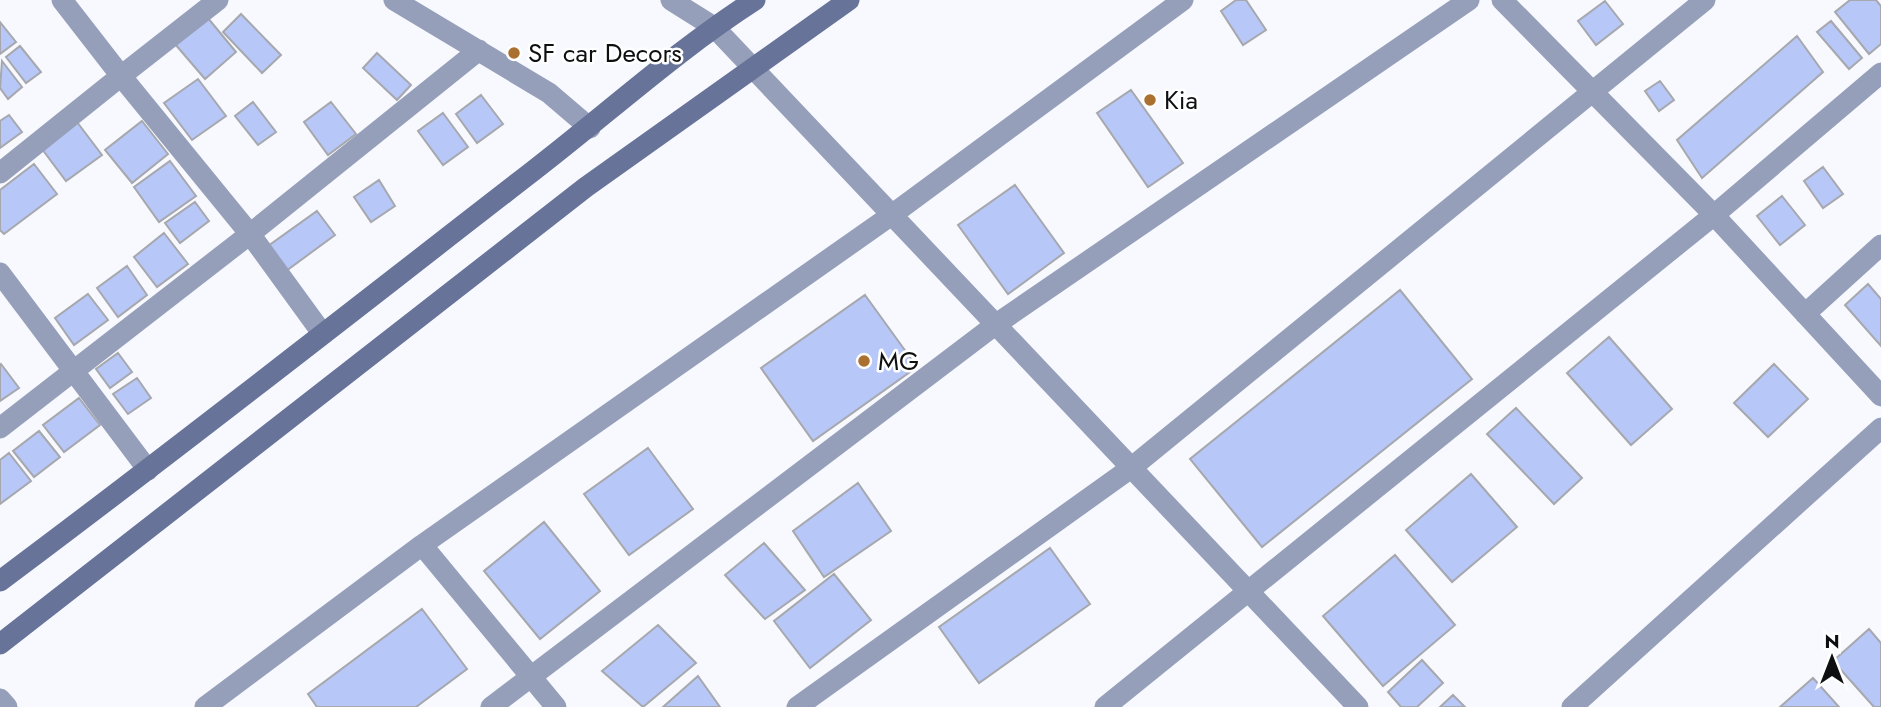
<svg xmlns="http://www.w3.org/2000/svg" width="1881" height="707" viewBox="0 0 1881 707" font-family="Jost,sans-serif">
	<rect width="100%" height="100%" fill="#f7f9fe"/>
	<path fill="#b7c7f7" stroke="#a6a8ad" stroke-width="2" d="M 1236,0 L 1246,0 L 1266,30 L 1243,45 L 1221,11 Z
		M 1850,0 L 1876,0 L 1881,6 L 1881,44 L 1869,54 L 1835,12 Z
		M 1605,1 L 1623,24 L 1596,45 L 1578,21 Z
		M 241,14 L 281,55 L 262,73 L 223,32 Z
		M 207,17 L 236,52 L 205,79 L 175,44 Z
		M 1831,21 L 1862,58 L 1849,69 L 1817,32 Z
		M 0,22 L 16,42 L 0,54 Z
		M 1797,36 L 1823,72 L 1702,178 L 1677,140 Z
		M 20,46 L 41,72 L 26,83 L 6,57 Z
		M 377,53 L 411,85 L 397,100 L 363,68 Z
		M 2,61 L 22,87 L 8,99 L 0,88 Z
		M 198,79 L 226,116 L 192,140 L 164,103 Z
		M 1660,81 L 1674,100 L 1659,111 L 1645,91 Z
		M 1131,90 L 1183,163 L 1148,187 L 1097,113 Z
		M 481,95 L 503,124 L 477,143 L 456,114 Z
		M 253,102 L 276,132 L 258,145 L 235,116 Z
		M 331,102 L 356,134 L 328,155 L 304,122 Z
		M 443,113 L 468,147 L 443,165 L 418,131 Z
		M 9,115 L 22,132 L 0,148 L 0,121 Z
		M 142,121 L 168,154 L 132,183 L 105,150 Z
		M 77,122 L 102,155 L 66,181 L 42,149 Z
		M 170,161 L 196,196 L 159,222 L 134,187 Z
		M 34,164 L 57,194 L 4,234 L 0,230 L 0,190 Z
		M 1823,167 L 1843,194 L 1823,208 L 1804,181 Z
		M 379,180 L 395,206 L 371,222 L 354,197 Z
		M 1015,185 L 1064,253 L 1008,294 L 958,225 Z
		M 1782,196 L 1805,225 L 1780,245 L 1757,216 Z
		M 195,202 L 209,221 L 180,243 L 165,223 Z
		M 317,211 L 335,235 L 286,271 L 268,246 Z
		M 164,233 L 188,264 L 157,287 L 134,257 Z
		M 127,266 L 147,295 L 118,317 L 97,288 Z
		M 1868,284 L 1881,299 L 1881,346 L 1845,305 Z
		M 1400,290 L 1472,379 L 1262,547 L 1190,459 Z
		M 88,294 L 108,320 L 74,345 L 55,318 Z
		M 865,295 L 917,367 L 813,441 L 761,368 Z
		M 1609,337 L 1672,409 L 1631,445 L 1567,373 Z
		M 118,353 L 132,372 L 110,388 L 96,369 Z
		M 1,364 L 19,388 L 0,401 L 0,365 Z
		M 1774,364 L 1808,399 L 1768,437 L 1734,403 Z
		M 137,378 L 151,398 L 128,414 L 113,394 Z
		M 79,398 L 100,425 L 64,452 L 43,425 Z
		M 1516,408 L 1582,478 L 1554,504 L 1487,434 Z
		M 39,431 L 60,457 L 34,477 L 13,451 Z
		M 648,448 L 693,509 L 629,555 L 584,494 Z
		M 9,453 L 31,481 L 0,504 L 0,460 Z
		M 1471,474 L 1517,527 L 1452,582 L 1406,530 Z
		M 858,483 L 891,531 L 824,577 L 793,531 Z
		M 544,522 L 600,591 L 540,639 L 484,571 Z
		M 764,543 L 805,590 L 765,619 L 725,575 Z
		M 1050,548 L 1090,604 L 979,683 L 939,627 Z
		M 1395,555 L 1455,625 L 1383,686 L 1323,616 Z
		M 834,574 L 871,620 L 810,668 L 774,621 Z
		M 422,609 L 467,669 L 416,707 L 317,707 L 308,694 Z
		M 658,625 L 696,663 L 643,707 L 602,671 Z
		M 1869,629 L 1881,643 L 1881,707 L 1874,707 L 1833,661 Z
		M 1422,660 L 1443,683 L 1417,707 L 1401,707 L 1388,692 Z
		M 698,676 L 720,707 L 663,707 Z
		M 1813,678 L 1839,707 L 1780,707 Z
		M 1453,695 L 1465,707 L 1440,707 Z"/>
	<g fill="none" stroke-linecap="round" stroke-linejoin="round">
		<path stroke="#969fb9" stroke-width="21" d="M 62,0 L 121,76 L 218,0
			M 394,0 L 549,93 L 590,128
			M 671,0 L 714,27 L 1358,707
			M 1502,0 L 1714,215 L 1881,396
			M 0,173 L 121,76 L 250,234 L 322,333
			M 0,273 L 148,470
			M 1805,314 L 1881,245
			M 0,428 L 250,234 L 479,50
			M 422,545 L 556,707
			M 0,699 L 7,707
			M 205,707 L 422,545 L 893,214 L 1183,0
			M 491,707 L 995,325 L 1469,0
			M 797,707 L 1131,468 L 1705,0
			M 1105,707 L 1714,215 L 1881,73
			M 1572,707 L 1881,428"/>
		<path stroke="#677398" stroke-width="21" d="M 0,581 C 180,447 356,308 533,171 C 607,114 677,50 755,0
			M 0,644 L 586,187 L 849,0"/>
	</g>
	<g fill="#a9702f" stroke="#fff" stroke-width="2.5">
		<circle cx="514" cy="53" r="7"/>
		<circle cx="1150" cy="100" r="7"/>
		<circle cx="864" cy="361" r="7"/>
	</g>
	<g text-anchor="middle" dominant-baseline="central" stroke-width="5" stroke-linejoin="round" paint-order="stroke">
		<g font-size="26" fill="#0e0f10" stroke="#fff" text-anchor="start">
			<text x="528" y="53">SF car Decors</text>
			<text x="1164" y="100">Kia</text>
			<text x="878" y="361">MG</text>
		</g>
	</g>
	<g transform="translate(1832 658)" stroke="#ffffff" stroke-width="5" paint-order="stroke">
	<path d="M0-5L12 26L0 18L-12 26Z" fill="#0e0f10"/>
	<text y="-10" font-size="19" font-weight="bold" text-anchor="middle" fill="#0e0f10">N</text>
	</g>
</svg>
